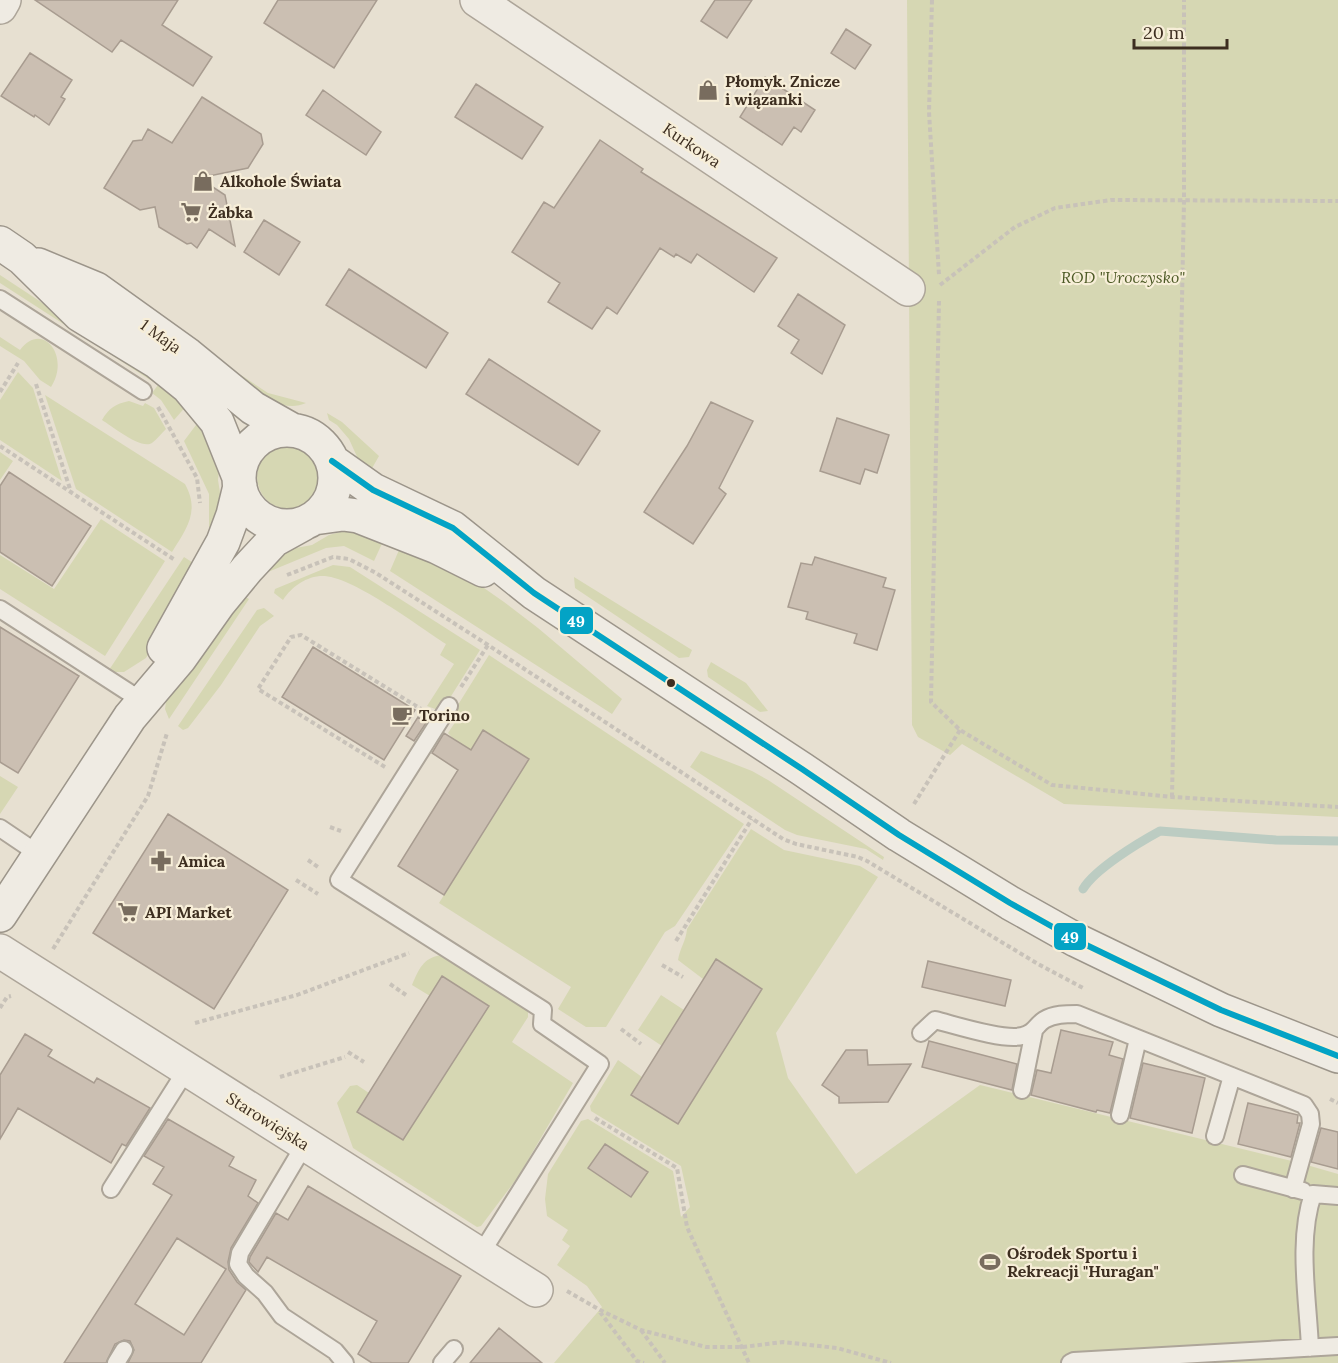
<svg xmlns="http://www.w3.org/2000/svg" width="1338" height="1363" viewBox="0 0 1338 1363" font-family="Lora,serif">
	<rect width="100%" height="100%" fill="#e7e0d1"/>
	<path fill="#d6d7b3" d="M 907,0 L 1338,0 L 1338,817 L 1064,804 L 962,744 L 950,755 L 918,737 L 912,725 Z
		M 0,275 L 79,327 L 188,404 L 174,420 L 161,400 L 152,393 L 158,385 L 0,283 Z
		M 0,337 L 20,350 C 42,320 71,356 51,387 L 40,380 L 24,361 L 0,346 Z
		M 18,372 L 33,388 L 62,481 L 0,440 L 0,400 Z
		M 241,375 L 268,393 L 306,403 C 282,414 257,392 236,380 Z
		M 45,395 L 185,484 C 200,511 187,528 172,552 L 76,489 Z
		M 129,401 L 143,406 L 145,403 L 154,408 L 166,429 C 162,433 157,439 152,443 C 141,450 112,426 102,420 C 109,408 115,404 129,401 Z
		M 327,413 L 342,422 L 379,456 L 371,470 L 359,461 L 349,439 L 337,425 L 329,420 Z
		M 202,417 L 221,452 L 218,480 L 221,499 L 209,533 L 209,494 L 184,441 Z
		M257 477a32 32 0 1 1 64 0a32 32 0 1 1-64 0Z
		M 0,452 L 13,461 L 0,480 Z
		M 101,519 L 165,561 L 105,656 L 0,589 L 0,555 L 54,589 Z
		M 348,530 L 385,537 L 374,561 L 344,546 L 326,548 L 268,572 L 263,572 L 285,550 L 312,545 L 329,535 Z
		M 402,543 L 474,581 L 504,602 L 538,628 L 622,699 L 612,714 L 390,571 Z
		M 184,557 L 198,566 L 146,658 L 124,672 L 113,672 L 109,670 Z
		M 333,565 L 350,567 L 480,650 L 448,701 L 438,710 L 427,706 L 454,664 L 440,655 L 446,644 C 418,626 356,579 325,576 C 308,575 292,586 283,600 L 274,593 L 275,589 Z
		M 574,577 L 692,650 L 689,657 L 679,658 L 575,588 Z
		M 240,594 L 249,599 L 169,719 L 165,709 L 167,695 Z
		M 264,608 L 274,616 L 260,626 L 221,685 L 188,728 L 183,730 L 178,726 L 257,610 Z
		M 489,655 L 744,824 L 675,926 L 665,932 L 606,1027 L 586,1027 L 558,1009 L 571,987 L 439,903 L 529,759 L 483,730 L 471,750 L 454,740 L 448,733 L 456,721 L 456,708 Z
		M 711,662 L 746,683 L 768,711 L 760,712 L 708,677 L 707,670 Z
		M 701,751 L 752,771 L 768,780 L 884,857 L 883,860 L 866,849 L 797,835 L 785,830 L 690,767 Z
		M 0,776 L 18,787 L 0,814 Z
		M 751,829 L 784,850 L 860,866 L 878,877 L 776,1033 L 788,1078 L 856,1174 L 980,1085 L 1300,1163 L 1338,1174 L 1338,1363 L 554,1363 L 602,1307 L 587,1286 L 557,1265 L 570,1246 L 562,1240 L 568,1230 L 547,1216 L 545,1199 L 548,1174 L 581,1121 L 588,1119 L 673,1171 L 681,1217 L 690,1207 L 681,1166 L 591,1111 L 590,1106 L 618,1060 L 642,1077 L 632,1095 L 678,1124 L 762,989 L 717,959 L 703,979 L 678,960 C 680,948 686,941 687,929 Z
		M 441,955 L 525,1009 L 528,1012 L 528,1017 L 512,1042 L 573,1083 L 518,1177 L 481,1226 L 477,1227 L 353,1148 L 337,1103 L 350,1086 L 357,1085 L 369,1093 L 357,1112 L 403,1140 L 488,1006 L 430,996 L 412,985 C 419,969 423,958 441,955 Z
		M 661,995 L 684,1010 L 662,1046 L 638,1030 Z"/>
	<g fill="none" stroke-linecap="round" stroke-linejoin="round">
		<path stroke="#bcccc2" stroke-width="9" d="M 1083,889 C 1095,869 1138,843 1160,831 L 1276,840 L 1338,841"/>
	</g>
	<path fill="#cbbfb2" stroke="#a89c90" stroke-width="1.5" fill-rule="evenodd" d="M 35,0 L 178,0 L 162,25 L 212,57 L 193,86 L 121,40 L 112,52 Z
		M 278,0 L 377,0 L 334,68 L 264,23 Z
		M 715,0 L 752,0 L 727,38 L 701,21 Z
		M 846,29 L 871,45 L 855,69 L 831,53 Z
		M 30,53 L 72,80 L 61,97 L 65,99 L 49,125 L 35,115 L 34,117 L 1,96 Z
		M 765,77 L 815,110 L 801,132 L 794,127 L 782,145 L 740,117 Z
		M 476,84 L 543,127 L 522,159 L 455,117 Z
		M 323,90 L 381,132 L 366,155 L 306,115 Z
		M 202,97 L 261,134 L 263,144 L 248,168 L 199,178 L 225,195 L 235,246 L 209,229 L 197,248 L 191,243 L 187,244 L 159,227 L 155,207 L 140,210 L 104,188 L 133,141 L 142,140 L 148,129 L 172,143 Z
		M 600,140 L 643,169 L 641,172 L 777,258 L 754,292 L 697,254 L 691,263 L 676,254 L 674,257 L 660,248 L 617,314 L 607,307 L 592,329 L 548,302 L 560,283 L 512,252 L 544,202 L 554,208 Z
		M 264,220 L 300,242 L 279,275 L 244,252 Z
		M 349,269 L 448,333 L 426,368 L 326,305 Z
		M 798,294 L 845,325 L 822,374 L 791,353 L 799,340 L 778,326 Z
		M 489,359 L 600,431 L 578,465 L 466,394 Z
		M 711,402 L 753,421 L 719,488 L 726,494 L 693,544 L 644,512 L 687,446 Z
		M 837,418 L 889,435 L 877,473 L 865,469 L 860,484 L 820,471 Z
		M 9,472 L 91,526 L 52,586 L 0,552 L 0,486 Z
		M 815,557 L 886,578 L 883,587 L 895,590 L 877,650 L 854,643 L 857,634 L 806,619 L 808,612 L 788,607 L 801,563 L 812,565 Z
		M 0,627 L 79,676 L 18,773 L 0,762 Z
		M 313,647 L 415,710 L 384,760 L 282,697 Z
		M 418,717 L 426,723 L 414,741 L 406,736 Z
		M 483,730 L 529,759 L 444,895 L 398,866 L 458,770 L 432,753 L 444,733 L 471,750 Z
		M 168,814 L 288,890 L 214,1009 L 93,933 Z
		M 716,959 L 762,989 L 678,1124 L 631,1095 Z
		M 928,961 L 1011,980 L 1005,1006 L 922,987 Z
		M 442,976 L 489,1006 L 403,1140 L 357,1112 Z
		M 1061,1030 L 1113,1042 L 1109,1055 L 1123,1059 L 1110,1113 L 1097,1110 L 1096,1112 L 1031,1095 L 1037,1070 L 1051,1073 Z
		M 25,1034 L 52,1050 L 48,1056 L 94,1083 L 97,1078 L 150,1108 L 126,1146 L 122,1144 L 111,1163 L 18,1108 L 0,1139 L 0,1075 Z
		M 929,1041 L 1017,1064 L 1012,1090 L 922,1067 Z
		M 846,1050 L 867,1050 L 868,1065 L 911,1064 L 888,1102 L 839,1103 L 839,1097 L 822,1085 Z
		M 1143,1063 L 1205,1078 L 1192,1133 L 1130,1118 Z
		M 1248,1103 L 1298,1115 L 1297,1123 L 1300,1123 L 1291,1157 L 1238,1144 Z
		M 168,1119 L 234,1157 L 229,1166 L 256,1180 L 248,1196 L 258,1203 L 231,1248 L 228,1262 L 229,1270 L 237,1282 L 246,1290 L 201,1363 L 128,1363 L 134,1350 L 130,1341 L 124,1340 L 115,1344 L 106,1363 L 64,1363 L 172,1195 L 153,1184 L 164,1167 L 144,1156 ZM 177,1238 L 226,1269 L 184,1335 L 135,1304 Z
		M 1321,1128 L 1338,1132 L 1338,1169 L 1311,1162 Z
		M 605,1144 L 648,1172 L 631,1197 L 588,1168 Z
		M 308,1186 L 461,1276 L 408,1363 L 372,1363 L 358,1354 L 377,1321 L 267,1257 L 258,1272 L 249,1262 L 250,1257 L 276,1213 L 288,1220 Z
		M 499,1328 L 542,1363 L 470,1363 Z"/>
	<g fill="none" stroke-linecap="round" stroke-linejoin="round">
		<g stroke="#ada599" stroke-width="20">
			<path id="lane" d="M 0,299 L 143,391
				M 0,609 L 139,699
				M 449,706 L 339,880 L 543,1010 L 542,1024 L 600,1064 L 480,1255
				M 0,828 L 40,855
				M 921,1033 L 935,1020 C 955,1025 1004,1041 1022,1036 C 1035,1033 1036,1025 1044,1020 C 1054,1014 1066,1014 1077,1014 L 1304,1105 L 1310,1114 L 1311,1124 L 1293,1189
				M 1022,1090 L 1034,1031
				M 1120,1115 L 1138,1039
				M 1215,1136 L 1232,1076
				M 305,1144 L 240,1253 L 238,1264 L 246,1276 L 265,1293 L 282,1316 L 335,1351 L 345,1363
				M 1243,1175 L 1303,1191
				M 111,1189 L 187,1069
				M 1310,1348 C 1308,1300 1297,1240 1313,1194 L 1338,1196
				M 116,1363 L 124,1350
				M 442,1363 L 454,1349
				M 1070,1363 L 1074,1361 L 1338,1346"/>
		</g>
		<g stroke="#ada599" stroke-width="36">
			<path id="street" d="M 477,0 L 908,289
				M 0,7 L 4,0
				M 0,951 L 536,1290"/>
		</g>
		<g stroke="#9c958a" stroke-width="36">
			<path id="secondary" d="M 0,243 L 22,258 L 80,315 L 157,362 L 188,387 L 217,422 L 239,477
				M 38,265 L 96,289 L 188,355 L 253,408 L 292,430
				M239 478a48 48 0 1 1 96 0a48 48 0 1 1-96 0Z
				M 332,461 L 373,490 L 453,528 L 534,593 L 802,769 L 899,835 L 1010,903 L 1076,940 L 1221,1010 L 1338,1056
				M 314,518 L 343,514 L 358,516 L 437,547 L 483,570
				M 164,648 L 223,542 L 233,515 L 240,486
				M 0,915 L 130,717 L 180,658 L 219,603 L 247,569 L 274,540 L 303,524"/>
		</g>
		<path stroke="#c8c2b9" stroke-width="4" stroke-dasharray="4.5 3" stroke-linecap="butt" d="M 932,0 L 929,112 L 939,275
			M 940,285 L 1015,227 L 1055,208 L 1111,200 L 1338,201
			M 939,301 L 931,702 L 960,730 L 1052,785 L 1172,797 L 1338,807
			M 36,384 L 71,492
			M 0,392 L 18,363
			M 158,407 L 197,478 L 200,503
			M 0,446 L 175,560
			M 287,575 L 333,557 L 349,559 L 376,573 L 488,645 L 783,839 L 796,844 L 858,857 L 867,861 L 1038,964 L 1085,989
			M 461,687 L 488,645
			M 385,767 L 258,689 L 291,637 L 301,635 L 421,709
			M 1172,797 L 1184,201 L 1184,0
			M 914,804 L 960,730
			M 330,827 L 341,831
			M 308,860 L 318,867
			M 296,880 L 318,894
			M 676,941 L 752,819
			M 53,949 L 148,796 L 167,733
			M 662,965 L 683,977
			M 390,984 L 406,995
			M 0,1008 L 7,997 L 11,996
			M 195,1023 L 297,995 L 409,953
			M 621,1029 L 641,1044
			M 348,1052 L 364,1062
			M 280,1077 L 345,1057
			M 1330,1099 L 1338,1103
			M 595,1118 L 677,1168 L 687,1227 L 749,1363
			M 567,1291 L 600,1310 L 641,1330 L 706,1347 L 743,1347 L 783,1342 L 837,1348 L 891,1363
			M 600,1312 L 637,1361 L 644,1363
			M 641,1330 L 665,1363"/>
		<use href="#lane" stroke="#efebe3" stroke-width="16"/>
		<use href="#street" stroke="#efebe3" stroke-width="33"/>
		<use href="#secondary" stroke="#efebe3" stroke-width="33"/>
		<g stroke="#f7eed8" stroke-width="10">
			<path id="bus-1" d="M 332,461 L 373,490 L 453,528 L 534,593 L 802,769 L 899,835 L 1010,903 L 1076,940 L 1221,1010 L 1338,1056"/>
		</g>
		<use href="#bus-1" stroke="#03a3c5" stroke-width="6"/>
	</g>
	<defs>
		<g id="shop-bare" transform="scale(1.62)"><path d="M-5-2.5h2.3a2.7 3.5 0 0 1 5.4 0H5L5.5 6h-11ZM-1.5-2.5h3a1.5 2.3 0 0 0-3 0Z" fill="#786c5e" stroke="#f7eed8" stroke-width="2.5" paint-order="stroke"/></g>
		<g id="supermarket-bare" transform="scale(1.62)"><path d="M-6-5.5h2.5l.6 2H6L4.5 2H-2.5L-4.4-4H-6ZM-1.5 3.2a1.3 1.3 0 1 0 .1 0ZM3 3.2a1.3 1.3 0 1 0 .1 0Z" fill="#786c5e" stroke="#f7eed8" stroke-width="2.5" paint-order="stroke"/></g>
		<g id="cafe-bare" transform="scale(1.62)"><path d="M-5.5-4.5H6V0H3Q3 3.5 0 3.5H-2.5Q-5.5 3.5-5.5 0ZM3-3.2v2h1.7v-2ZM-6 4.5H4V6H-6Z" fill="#786c5e" stroke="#f7eed8" stroke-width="2.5" paint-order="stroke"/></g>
		<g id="pharmacy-bare" transform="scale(1.62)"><path d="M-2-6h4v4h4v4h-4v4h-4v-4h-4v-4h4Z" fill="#786c5e" stroke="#f7eed8" stroke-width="2.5" paint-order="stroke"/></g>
		<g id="stadium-bare" transform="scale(1.62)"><path d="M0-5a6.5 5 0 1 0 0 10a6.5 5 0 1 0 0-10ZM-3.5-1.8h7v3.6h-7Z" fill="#786c5e" stroke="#f7eed8" stroke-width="2.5" paint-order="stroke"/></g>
	</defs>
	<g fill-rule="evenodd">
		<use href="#shop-bare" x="708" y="90"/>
		<use href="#shop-bare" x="203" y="181"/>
		<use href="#supermarket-bare" x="191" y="212"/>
		<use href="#cafe-bare" x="402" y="715"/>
		<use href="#pharmacy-bare" x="161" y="861"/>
		<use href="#supermarket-bare" x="128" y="912"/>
		<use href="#stadium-bare" x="990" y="1262"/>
	</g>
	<circle fill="#3d2e20" stroke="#f7eed8" stroke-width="2" cx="671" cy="683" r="5"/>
	<g text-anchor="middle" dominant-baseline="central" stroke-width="4.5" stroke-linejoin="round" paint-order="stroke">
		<g font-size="16" font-weight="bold" fill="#3d2e20" stroke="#f7eed8" text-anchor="start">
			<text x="725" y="81">Płomyk. Znicze<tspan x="725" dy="18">i wiązanki</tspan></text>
			<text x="220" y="181">Alkohole Świata</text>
			<text x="208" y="212">Żabka</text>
			<text x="419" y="715">Torino</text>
			<text x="178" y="861">Amica</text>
			<text x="145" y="912">API Market</text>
			<text x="1007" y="1253">Ośrodek Sportu i<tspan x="1007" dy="18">Rekreacji "Huragan"</tspan></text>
		</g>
		<g font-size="16" fill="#3d2e20" stroke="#f7eed8">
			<text transform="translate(692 145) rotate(34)">Kurkowa</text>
			<text transform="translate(161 336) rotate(36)">1 Maja</text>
			<text transform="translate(268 1121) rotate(32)">Starowiejska</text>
		</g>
		<g font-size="16" font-style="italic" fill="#4d5a26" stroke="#f7eed8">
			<text x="1123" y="277">ROD "Uroczysko"</text>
		</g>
	</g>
	<g stroke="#f7eed8" stroke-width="2">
		<rect x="559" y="606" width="35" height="29" rx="6" fill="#03a3c5"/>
		<rect x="1053" y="922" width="34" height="29" rx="6" fill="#03a3c5"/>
	</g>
	<g font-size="16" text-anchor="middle" font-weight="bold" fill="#fff">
		<text x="576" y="627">49</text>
		<text x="1070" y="943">49</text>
	</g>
	<path d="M1134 39v9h93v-9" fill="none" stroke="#3d2e20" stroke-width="3"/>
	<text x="1143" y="39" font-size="18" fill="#3d2e20" stroke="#f7eed8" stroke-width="4.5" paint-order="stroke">20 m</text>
</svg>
